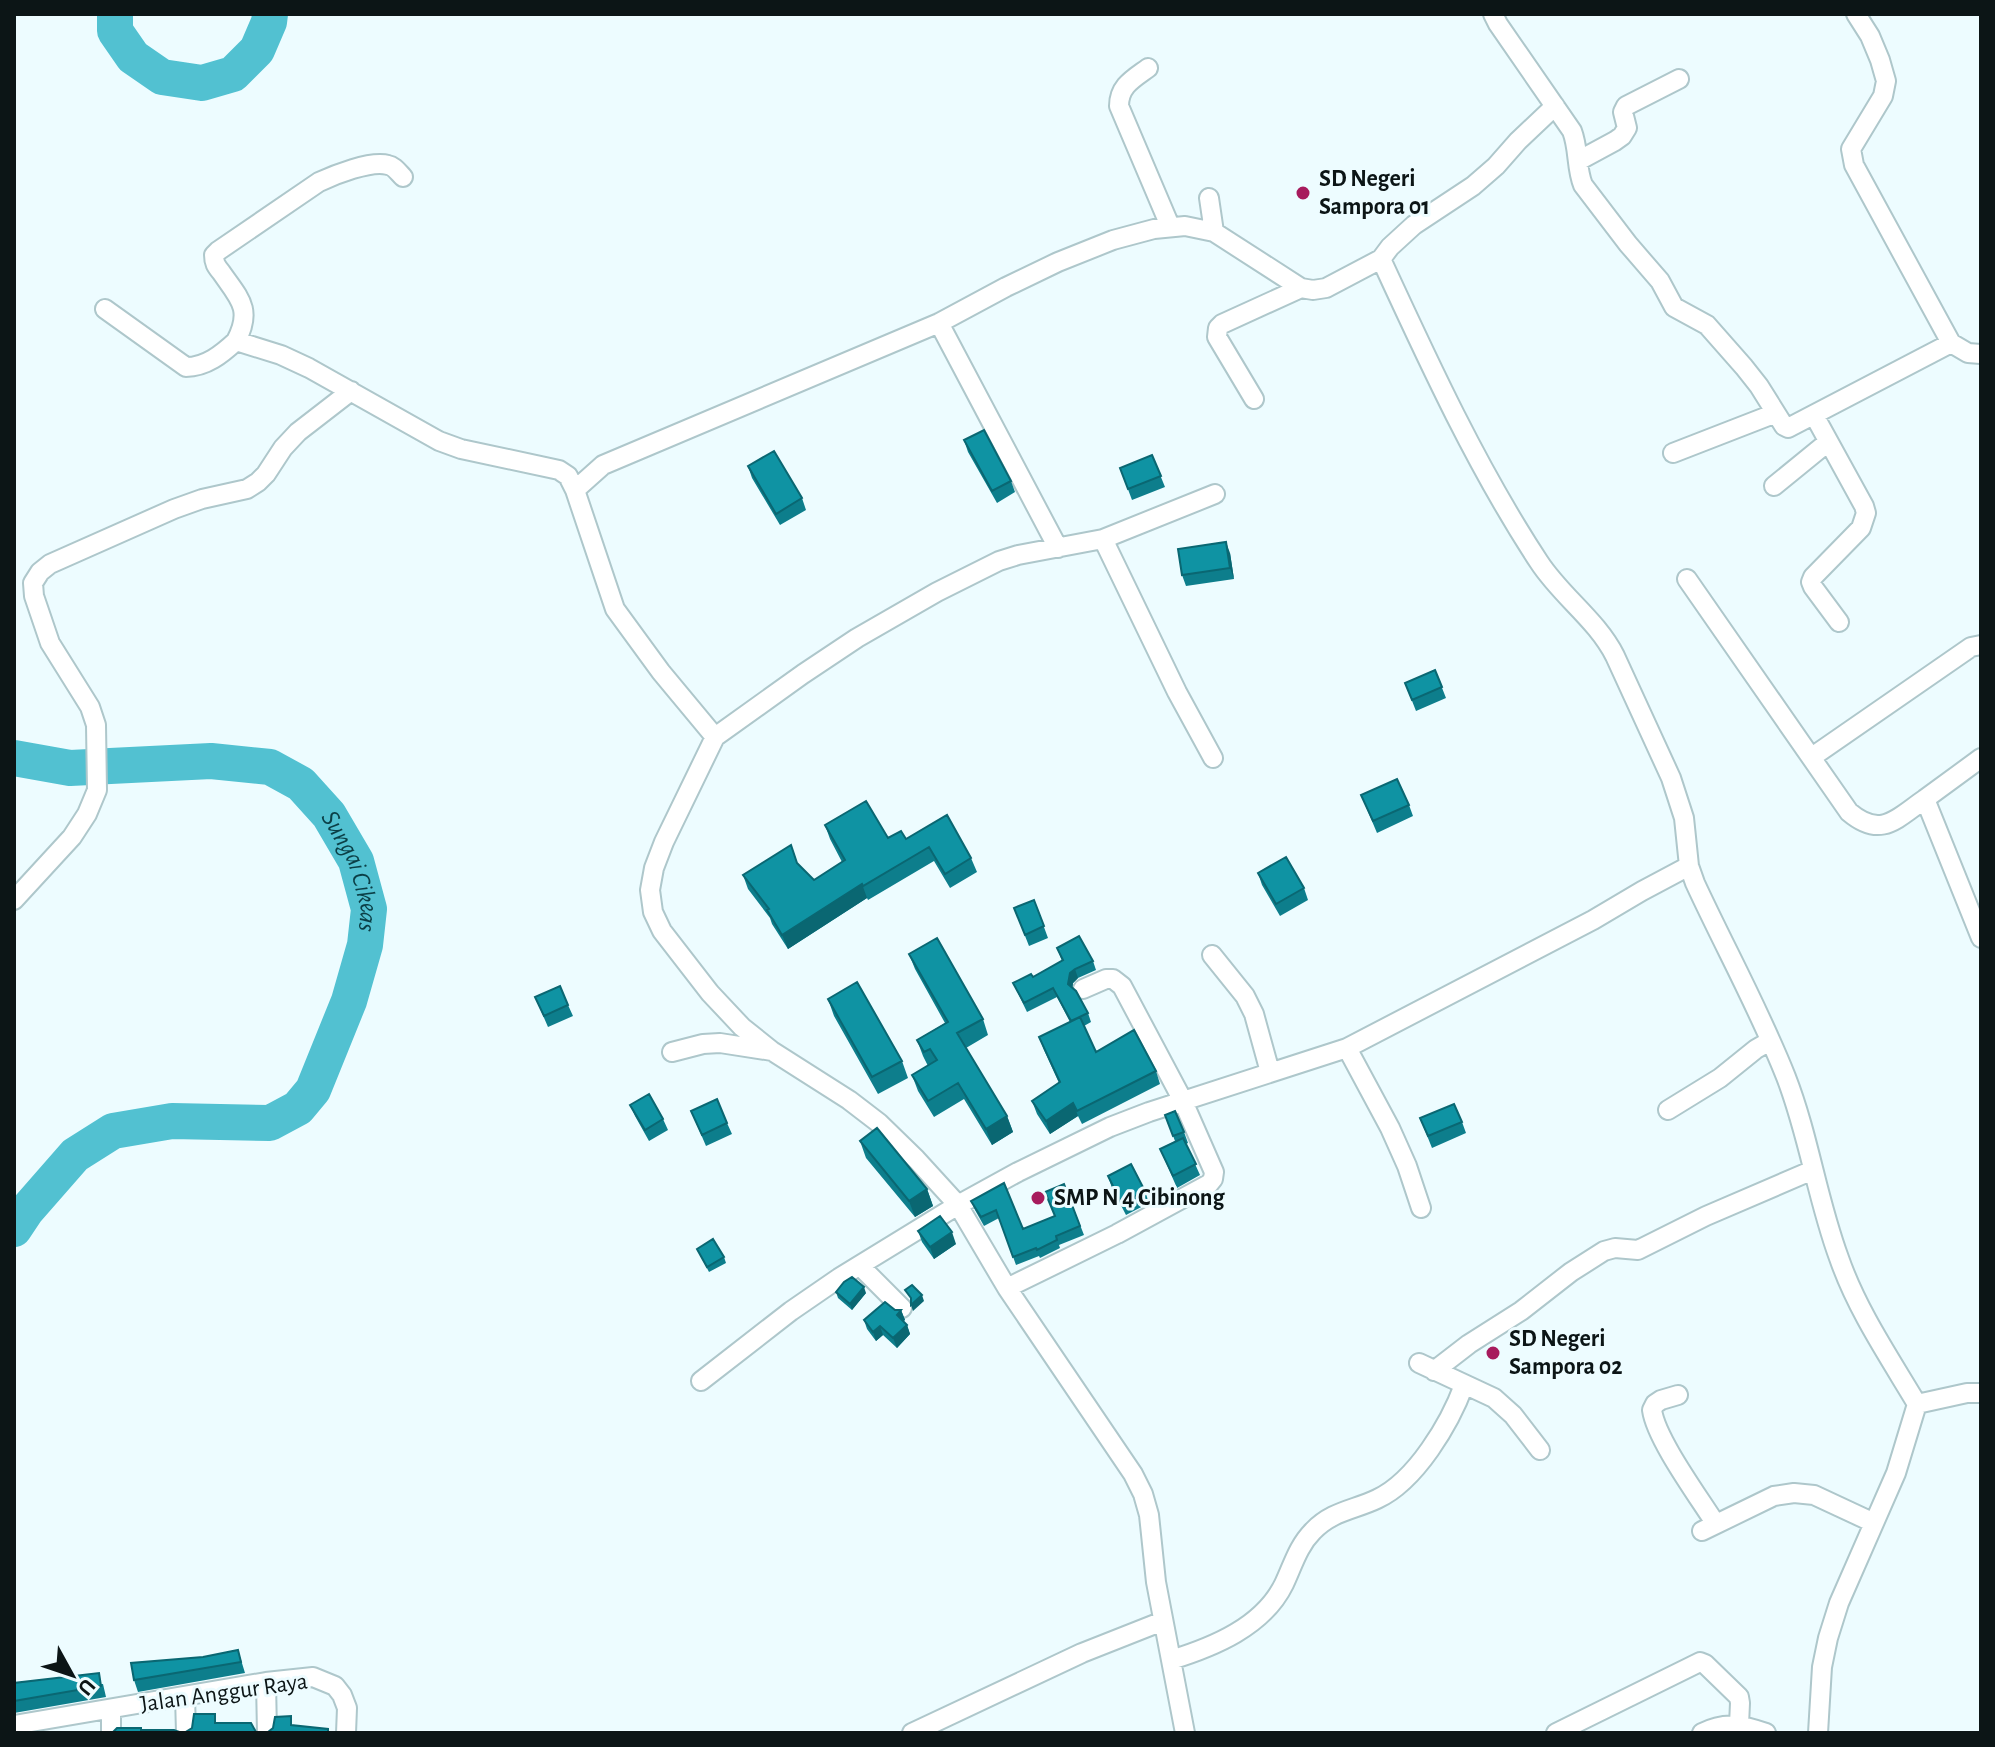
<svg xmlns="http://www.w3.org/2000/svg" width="1995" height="1747" viewBox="0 0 1995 1747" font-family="'Alegreya Sans',sans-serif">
	<rect width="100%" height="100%" fill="#edfcff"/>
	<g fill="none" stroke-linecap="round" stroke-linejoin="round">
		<g stroke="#52c1d1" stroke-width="36">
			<path d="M 115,14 L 115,31 L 133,57 L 162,77 L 202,83 L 233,74 L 257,50 L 269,22 L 270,14"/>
			<path id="s1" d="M 14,758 L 70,768 L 211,761 L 270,767 L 301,784 L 329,815 L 356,861 L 369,909 L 365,945 L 349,1001 L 313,1090 L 298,1108 L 270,1123 L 172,1121 L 113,1131 L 75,1155 L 26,1211 L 14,1229"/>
		</g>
		<g stroke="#aec7cb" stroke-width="22">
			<path id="minor" d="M 1493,14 L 1498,24 L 1572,131 C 1579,149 1576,168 1583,185 L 1628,244 L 1660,281 L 1674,307 L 1707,325 L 1744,367 L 1759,386 L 1784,426 L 1788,428 L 1951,343
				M 1856,14 L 1870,36 L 1880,60 L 1886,81 L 1883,96 L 1851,149 L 1854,165 L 1951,343 L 1968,353 L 1981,354
				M 1148,68 C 1133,79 1119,86 1119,106 L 1170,226
				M 1578,161 L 1615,141 L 1622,136 L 1627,128 L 1623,112 L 1626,106 L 1679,79
				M 1209,198 L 1214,232
				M 1381,259 C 1428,361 1477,468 1539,562 C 1561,596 1597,620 1615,656 L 1671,778 L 1684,818 L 1689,866 L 1695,883 C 1725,948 1760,1011 1786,1077 C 1809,1136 1817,1199 1839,1258 C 1857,1310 1889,1357 1917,1404 L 1896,1473 L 1839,1603 L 1828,1638 L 1822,1667 L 1818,1733
				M 105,309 L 186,367 C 206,367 222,354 236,341 L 281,355 L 309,368 L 439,441 L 461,449 L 559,470 L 568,476 L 575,490 L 603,465 L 939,323 L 1006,287 L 1058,262 L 1113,240 L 1154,229 L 1185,226 L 1214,232 L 1301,288 L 1313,290 L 1326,288 L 1381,259 L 1390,247 L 1414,225 L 1473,186 L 1496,166 L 1518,141 L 1555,106
				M 939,323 L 1058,548
				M 236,341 C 253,309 239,298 221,272 C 216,266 214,263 214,255 L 218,251 L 319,182 C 334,175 371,160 388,165 C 394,166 398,172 403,177
				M 1254,399 L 1217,337 L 1218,328 L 1222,324 L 1301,288
				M 1814,415 L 1864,506 L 1866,513 L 1861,528 L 1813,577 L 1811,582 L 1813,587 L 1839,622
				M 1673,453 L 1776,413
				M 1774,486 L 1828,442
				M 575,490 L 615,609 L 661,672 L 715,737
				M 1103,539 L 1177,692 L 1213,758
				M 1687,579 L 1849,812 C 1881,839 1896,819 1925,799
				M 1812,757 L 1971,647 L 1981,645
				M 1981,758 L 1925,799 L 1981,938
				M 14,900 L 72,837 L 87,814 L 97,790 L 96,725 L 90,707 L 50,643 L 34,596 L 33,583 L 40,572 L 50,564 L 174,509 L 202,499 L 247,489 L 258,482 L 266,474 L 283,448 L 298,432 L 351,391
				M 1212,955 L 1245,996 L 1254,1014 L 1270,1072
				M 1347,1048 L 1390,1128 L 1407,1166 L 1421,1208
				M 672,1052 L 703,1044 L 720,1043 L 772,1051
				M 1668,1110 L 1720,1078 L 1756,1049 L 1770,1041
				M 860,1266 L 902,1308
				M 1007,1288 L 1117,1234 L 1209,1184 L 1213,1179 L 1214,1172 L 1182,1099 L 1122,986 L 1113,979 L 1106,979 L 1083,989
				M 1419,1363 L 1494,1398 L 1513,1415 L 1540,1450
				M 1434,1371 L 1469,1344 L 1521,1311 L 1571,1272 L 1604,1251 L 1615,1248 L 1638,1250 L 1706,1216 L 1813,1170
				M 701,1381 L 791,1311 L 839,1278 L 958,1205 L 1018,1172 L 1110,1127 L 1149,1112 L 1347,1048 L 1593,920 L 1642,891 L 1689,866
				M 1678,1395 L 1661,1400 L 1655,1404 L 1652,1410 C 1656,1439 1698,1496 1715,1523
				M 1917,1404 L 1967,1393 L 1981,1393
				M 1702,1531 L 1774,1496 L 1794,1493 L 1814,1495 L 1874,1523
				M 1171,1660 C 1213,1647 1263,1627 1284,1584 C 1293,1565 1298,1546 1313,1531 C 1332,1511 1354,1510 1377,1499 C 1416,1481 1450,1423 1464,1385
				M 266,1682 L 267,1733
				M 185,1696 L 186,1733
				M 111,1709 L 111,1733
				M 14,1725 L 266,1682 L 313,1677 L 335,1686 L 342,1695 L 347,1708 L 346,1733
				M 912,1733 L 1082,1653 L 1163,1621
				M 1185,1733 L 1156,1582 L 1149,1515 L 1143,1494 L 1133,1474 L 1007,1288 L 958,1205 L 916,1159 L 879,1123 L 849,1100 L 772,1051 L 742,1027 L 710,993 L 662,931 L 653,912 L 650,890 L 654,868 L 664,842 L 715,737 L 803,674 L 857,638 L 937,592 L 999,561 L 1018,555 L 1103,539 L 1215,494
				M 1556,1733 L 1700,1662 L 1705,1664 L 1739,1697 L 1740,1703 L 1739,1725
				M 1702,1733 C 1725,1721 1743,1725 1766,1733"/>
		</g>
		<use href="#minor" stroke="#fff" stroke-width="18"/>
	</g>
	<path fill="#0d7e8c" d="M 964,440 L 1011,481 L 1015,492 L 997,503 L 968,452 Z
		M 1152,455 L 1165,487 L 1132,500 L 1120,468 Z
		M 748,466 L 802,498 L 806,510 L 780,525 L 752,478 Z
		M 1230,553 L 1234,579 L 1186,586 L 1182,575 Z
		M 1435,670 L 1446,698 L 1416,711 L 1405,683 Z
		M 1361,795 L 1409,805 L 1413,816 L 1377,833 Z
		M 825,825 L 888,838 L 906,839 L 971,858 L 977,872 L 950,888 L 934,861 L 868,900 L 867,898 L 788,949 L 772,924 L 770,918 L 748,889 L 743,875 L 797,863 L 814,880 L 842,862 L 830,839 Z
		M 1258,873 L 1304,888 L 1308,900 L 1280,916 L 1262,885 Z
		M 1034,900 L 1048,938 L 1029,946 L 1014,908 Z
		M 1057,948 L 1093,961 L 1096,970 L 1078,978 L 1073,983 L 1072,987 L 1088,1013 L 1091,1022 L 1084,1026 L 1096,1052 L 1156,1071 L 1160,1084 L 1082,1124 L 1078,1116 L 1050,1134 L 1037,1114 L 1032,1101 L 1059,1083 L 1044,1050 L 1039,1037 L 1070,1022 L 1057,997 L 1027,1012 L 1013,983 L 1033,977 L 1062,961 Z
		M 909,954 L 983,1019 L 988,1035 L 966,1048 L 1007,1116 L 1013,1132 L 992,1145 L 964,1099 L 934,1117 L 918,1091 L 912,1075 L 928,1066 L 923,1056 L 917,1040 L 945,1023 L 915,969 Z
		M 535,997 L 568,1005 L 573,1016 L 548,1027 Z
		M 828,999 L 902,1061 L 908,1078 L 878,1094 L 834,1016 Z
		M 630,1105 L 663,1119 L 668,1130 L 649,1141 L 635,1116 Z
		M 691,1111 L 727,1123 L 732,1134 L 706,1146 Z
		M 1165,1115 L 1184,1132 L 1188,1143 L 1186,1144 L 1200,1175 L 1177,1188 L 1160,1149 L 1175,1141 Z
		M 1420,1118 L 1462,1122 L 1466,1133 L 1432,1148 Z
		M 860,1141 L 927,1189 L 933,1206 L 915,1217 L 866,1158 Z
		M 1108,1176 L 1145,1191 L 1149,1203 L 1126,1215 L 1112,1188 Z
		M 1004,1183 L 1023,1229 L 1054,1216 L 1064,1184 L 1084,1235 L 1059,1245 L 1060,1248 L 1040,1258 L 1039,1256 L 1016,1265 L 999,1218 L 984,1226 L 975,1210 L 971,1201 Z
		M 918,1231 L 956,1244 L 934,1259 L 922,1242 Z
		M 697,1249 L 724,1257 L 726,1263 L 709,1272 Z
		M 836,1292 L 866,1293 L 852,1310 L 838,1298 Z
		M 895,1310 L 901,1310 L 905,1320 L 903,1321 L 907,1325 L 910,1334 L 897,1348 L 883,1335 L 876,1341 L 867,1329 L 864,1320 Z
		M 238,1650 L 245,1673 L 138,1692 L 134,1680 L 203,1657 Z
		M 14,1683 L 103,1684 L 106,1697 L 14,1713 Z"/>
	<path fill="#0a6772" d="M 1226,542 L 1230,553 L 1234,579 L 1230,568 Z
		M 862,884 L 867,898 L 788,949 L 782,935 Z
		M 1075,969 L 1078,978 L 1073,983 L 1072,993 L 1068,984 L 1070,973 Z
		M 1073,1103 L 1078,1116 L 1050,1134 L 1046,1121 Z
		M 1007,1116 L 1013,1132 L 992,1145 L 986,1129 Z
		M 927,1189 L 933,1206 L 915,1217 L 909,1201 Z
		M 952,1232 L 956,1244 L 934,1259 L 930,1247 Z
		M 864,1287 L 866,1293 L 852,1310 L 850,1304 Z
		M 922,1295 L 924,1301 L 913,1311 L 911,1305 Z
		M 901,1310 L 905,1320 L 900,1324 L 897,1315 Z
		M 907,1325 L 910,1334 L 897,1348 L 893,1338 Z
		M 880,1326 L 883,1335 L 876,1341 L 873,1332 Z"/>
	<path fill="#0f93a3" stroke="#0a6772" stroke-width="2" d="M 984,430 L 1011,481 L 992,491 L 964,440 Z
		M 774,451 L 802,498 L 776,514 L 748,466 Z
		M 1152,455 L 1161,476 L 1128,489 L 1120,468 Z
		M 1226,542 L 1230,568 L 1182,575 L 1178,549 Z
		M 1435,670 L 1442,687 L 1412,700 L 1405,683 Z
		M 1397,779 L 1409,805 L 1373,821 L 1361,795 Z
		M 866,801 L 888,838 L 901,831 L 906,839 L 947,815 L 971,858 L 945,874 L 929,847 L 863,886 L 862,884 L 782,935 L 767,910 L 769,909 L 743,875 L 791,845 L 797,863 L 814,880 L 845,860 L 825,825 Z
		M 1286,857 L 1304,888 L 1276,904 L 1258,873 Z
		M 1034,900 L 1044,926 L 1025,935 L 1014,908 Z
		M 1079,936 L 1093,961 L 1075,969 L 1070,973 L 1068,984 L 1076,991 L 1088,1013 L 1071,1021 L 1053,988 L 1024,1003 L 1013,983 L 1031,974 L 1033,977 L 1063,960 L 1057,948 Z
		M 937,938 L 983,1019 L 957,1033 L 1007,1116 L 986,1129 L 958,1083 L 928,1101 L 912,1075 L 937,1060 L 930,1049 L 924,1052 L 917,1040 L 948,1022 L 909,954 Z
		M 857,982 L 902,1061 L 872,1077 L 828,999 Z
		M 560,986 L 568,1005 L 544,1016 L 535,997 Z
		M 1080,1017 L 1096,1052 L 1134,1030 L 1156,1071 L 1077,1111 L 1073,1103 L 1046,1121 L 1032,1101 L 1060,1082 L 1039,1037 Z
		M 649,1094 L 663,1119 L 645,1130 L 630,1105 Z
		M 717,1099 L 727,1123 L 702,1135 L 691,1111 Z
		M 1454,1104 L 1462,1122 L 1428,1136 L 1420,1118 Z
		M 1175,1111 L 1184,1132 L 1173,1136 L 1165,1115 Z
		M 877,1128 L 927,1189 L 909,1201 L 860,1141 Z
		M 1183,1138 L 1196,1164 L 1173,1176 L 1160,1149 Z
		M 1131,1164 L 1145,1191 L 1122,1204 L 1108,1176 Z
		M 1004,1183 L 1023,1229 L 1055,1216 L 1045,1192 L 1064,1184 L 1080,1226 L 1056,1236 L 1057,1240 L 1037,1250 L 1036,1248 L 1013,1257 L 996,1210 L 981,1217 L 971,1201 Z
		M 940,1216 L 952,1232 L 930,1247 L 918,1231 Z
		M 713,1239 L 724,1257 L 707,1267 L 697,1249 Z
		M 852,1277 L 864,1287 L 850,1304 L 836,1292 L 844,1282 Z
		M 912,1285 L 922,1295 L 911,1305 L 911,1298 L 905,1290 Z
		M 885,1302 L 895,1310 L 901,1310 L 897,1315 L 907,1325 L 893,1338 L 880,1326 L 873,1332 L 864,1320 Z
		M 238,1650 L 241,1662 L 134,1680 L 131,1663 L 203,1657 Z
		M 99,1673 L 101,1686 L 14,1701 L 14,1683 Z
		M 194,1714 L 215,1714 L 215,1723 L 251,1723 L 256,1732 L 260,1733 L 184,1733 L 192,1728 Z
		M 291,1716 L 291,1725 L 328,1729 L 328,1733 L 265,1733 L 268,1732 L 273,1728 L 275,1717 Z
		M 117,1728 L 141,1728 L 141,1730 L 174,1730 L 182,1733 L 112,1733 Z
		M 33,1732 L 62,1732 L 33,1733 Z"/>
	<g fill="#a71b5d" stroke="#edfcff" stroke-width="3">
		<circle cx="1303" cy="193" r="8"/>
		<circle cx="1038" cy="1198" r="8"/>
		<circle cx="1493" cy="1353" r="8"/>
	</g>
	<g text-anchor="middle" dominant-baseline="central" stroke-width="6" stroke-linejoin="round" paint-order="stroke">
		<g font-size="24" font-weight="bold" fill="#0c1516" stroke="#edfcff" text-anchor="start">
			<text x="1319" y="179">SD Negeri<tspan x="1319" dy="28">Sampora 01</tspan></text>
			<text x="1054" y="1198">SMP N 4 Cibinong</text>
			<text x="1509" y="1339">SD Negeri<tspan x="1509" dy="28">Sampora 02</tspan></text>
		</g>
		<g font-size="24" fill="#0c1516" stroke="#edfcff">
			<text transform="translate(224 1693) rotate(-8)">Jalan Anggur Raya</text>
		</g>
		<g font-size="26" font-style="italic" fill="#0b3f46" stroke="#edfcff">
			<text stroke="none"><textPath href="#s1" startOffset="396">Sungai Cikeas</textPath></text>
		</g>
	</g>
	<rect width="1995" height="1747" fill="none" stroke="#0c1516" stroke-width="32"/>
	<g transform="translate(72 1675) rotate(130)" stroke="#edfcff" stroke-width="6" paint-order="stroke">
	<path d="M0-6L14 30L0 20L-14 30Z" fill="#0c1516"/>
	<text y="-12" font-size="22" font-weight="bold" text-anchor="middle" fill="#0c1516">U</text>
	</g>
</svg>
